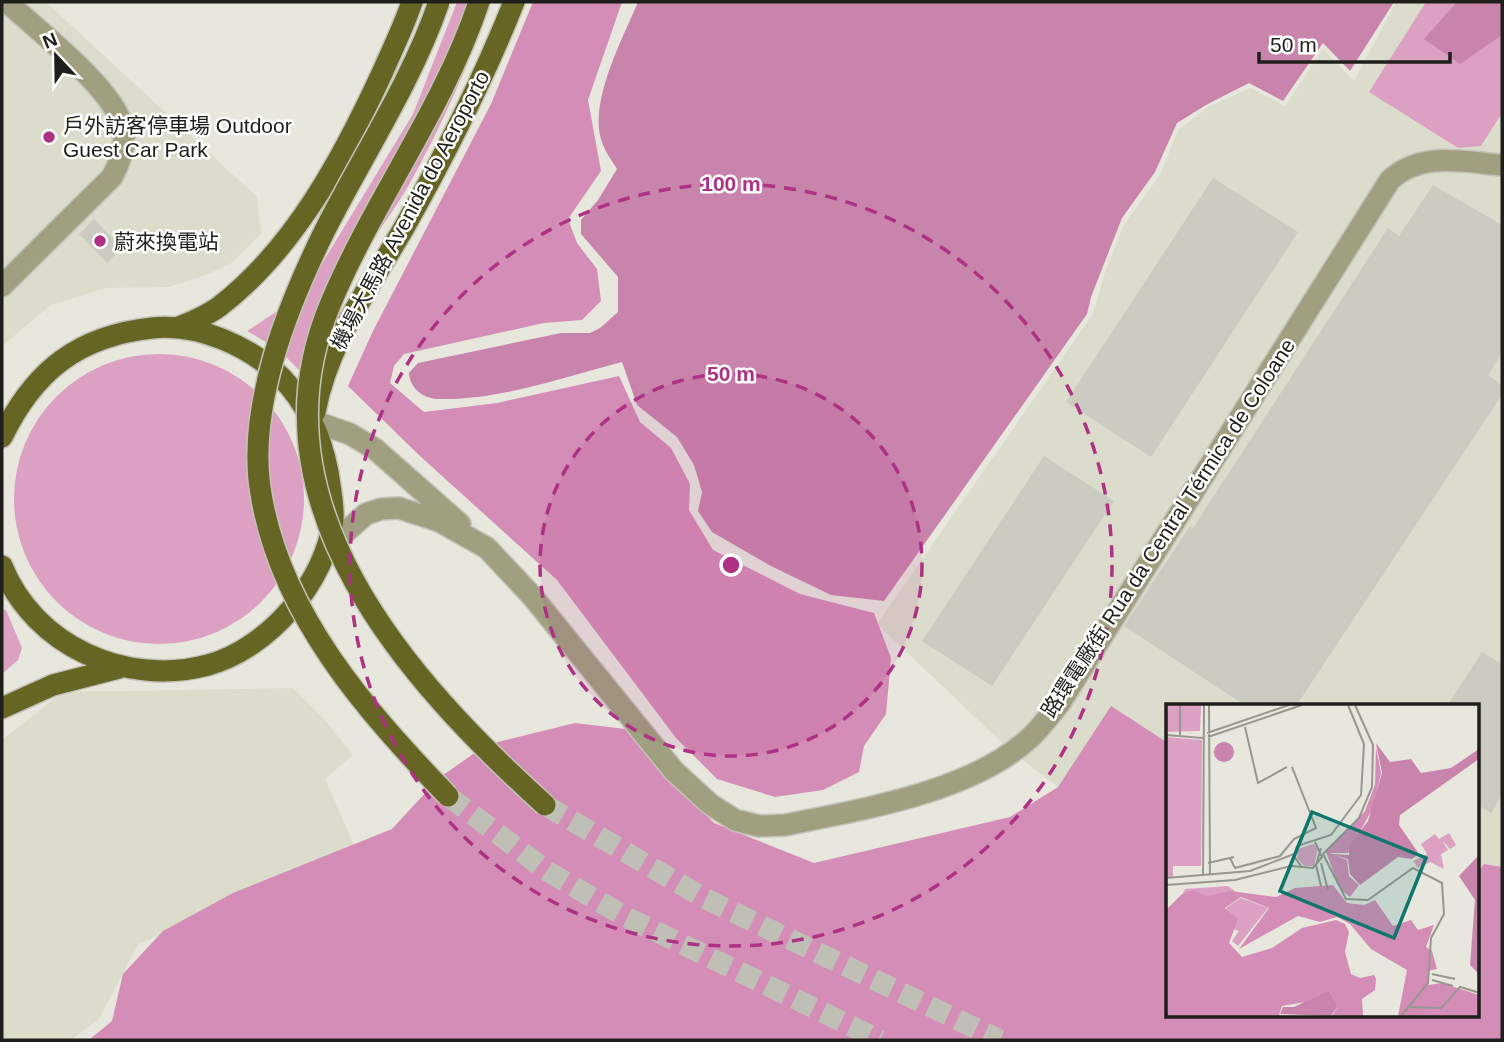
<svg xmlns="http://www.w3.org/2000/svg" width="1504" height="1042" viewBox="0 0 1504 1042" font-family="Arial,'Noto Sans SC',sans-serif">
	<rect width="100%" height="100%" fill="#e7e7dd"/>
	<path fill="#dbdccb" d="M 2,2 L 46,2 L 257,197 L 261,234 L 230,264 L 203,276 L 169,287 L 106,288 L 51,305 L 2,346 Z
		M 1396,2 L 1502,2 L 1502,867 L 1484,864 L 1478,872 L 1478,706 L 1168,706 L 1168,743 L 1111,707 L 1058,787 L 1012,752 L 877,624 L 1093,314 L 1105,272 L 1123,226 L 1160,175 L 1178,130 L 1208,107 L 1250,88 L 1285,106 L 1323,49 L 1354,81 Z
		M 293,688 L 325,720 L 353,755 L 325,779 L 358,854 L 138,944 L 99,1019 L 71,1040 L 2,1040 L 2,740 L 63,692 Z"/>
	<path fill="#dca1c2" d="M 457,2 L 491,2 C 469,64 442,125 410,183 C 374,245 319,302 301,372 L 278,349 L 247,331 L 285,306 L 315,275 L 413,114 Z
		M 1426,2 L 1502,2 L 1502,113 L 1481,146 L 1458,148 L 1369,92 Z
		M14 499a145 145 0 1 1 290 0a145 145 0 1 1-290 0Z
		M 2,609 L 6,610 L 22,648 L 18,660 L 2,674 Z"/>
	<path fill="#d48db6" d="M 533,2 L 622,2 L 588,100 L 601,171 L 568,219 L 577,243 L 597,269 L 601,301 L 582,320 L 544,323 L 404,354 L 394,366 L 390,383 L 424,412 L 497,403 L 619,376 L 640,422 L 671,448 L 690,484 L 689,510 L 713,550 L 800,594 L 874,613 L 891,658 L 886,714 L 864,746 L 859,772 L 823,790 L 775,797 L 717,779 L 676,738 L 557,580 L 420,456 L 348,386 L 373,331 L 491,104 Z
		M 1111,706 L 1168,743 L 1168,1016 L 1478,1016 L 1478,872 L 1484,864 L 1502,867 L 1502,1040 L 89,1040 L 112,1021 L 123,974 L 163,931 L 233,893 L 392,829 L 439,778 L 486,745 L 575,723 L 634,730 L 658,765 L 714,823 L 814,863 L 1010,817 L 1058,787 Z"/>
	<path fill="#c984ac" d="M 638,2 L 1394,2 L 1350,71 L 1323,43 L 1283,101 L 1249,83 L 1206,105 L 1177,123 L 1155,172 L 1122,218 L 1091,297 L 1087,314 L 884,601 L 831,595 L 771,566 L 712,532 L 698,511 L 702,492 L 694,465 L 677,437 L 637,405 L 622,362 C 564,377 498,401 438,399 C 422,398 410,388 409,373 L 418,363 L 561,333 L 590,333 L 600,328 L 618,312 L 618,277 L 581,234 L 581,220 L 598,200 L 617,169 C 612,161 606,153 603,145 C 586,106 623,38 638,2 Z
		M 1457,2 L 1502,2 L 1502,35 L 1460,64 L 1424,39 Z"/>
	<path fill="#cbcbc2" d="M 1213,178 L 1298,232 L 1151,457 L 1066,402 Z
		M 1433,185 L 1502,225 L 1502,353 L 1488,375 L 1502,385 L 1502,395 L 1296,706 L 1246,706 L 1124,626 L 1190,526 L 1193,528 L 1388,228 L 1399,236 Z
		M 94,219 L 122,248 L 107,263 L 79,234 Z
		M 1044,456 L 1114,501 L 992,686 L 922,641 Z
		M 1482,652 L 1502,664 L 1502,795 L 1491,813 L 1478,805 L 1478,706 L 1447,706 Z"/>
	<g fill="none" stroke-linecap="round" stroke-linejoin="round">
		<path stroke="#bfbfb6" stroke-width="21" stroke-dasharray="21 10" stroke-linecap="butt" d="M 448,796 L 547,871 L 626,917 L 880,1040
			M 545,805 L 704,898 L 1000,1040"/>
		<g stroke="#c3c3ba" stroke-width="24">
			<path id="minor" d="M 2,286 L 112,177 C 121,161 127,143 122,125 C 112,87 37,30 7,2
				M 313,421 L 350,434 L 375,449 L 460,524
				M 326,549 L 366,514 L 381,509 L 399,508 L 439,521 L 487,548 L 532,596 L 674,771 L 710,804 L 735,820 L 759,826 L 785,825 C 863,809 973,792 1032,736 C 1042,726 1051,714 1060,703 L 1390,180 C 1421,151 1463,162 1502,165"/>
		</g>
		<g stroke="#c3c3ba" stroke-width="24">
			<path id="major" d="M 177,328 C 191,322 207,316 220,306 C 295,248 344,156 383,71 C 393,48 404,26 412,2
				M 315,412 C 328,342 370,287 405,226 C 446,153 483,80 514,2
				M 2,437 C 34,371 78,336 152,328 C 198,323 250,346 282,378 C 307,404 321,436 328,472 C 330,487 334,504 333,519 C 327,581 268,649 208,665 C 126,687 34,646 2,566
				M 2,708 L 53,685 L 119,668"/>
		</g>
		<use href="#minor" stroke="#a0a080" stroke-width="21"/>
		<use href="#major" stroke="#676524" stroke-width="21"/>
		<g stroke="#c3c3ba" stroke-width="24" stroke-linecap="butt">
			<path id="major-bridge" d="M 439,2 C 411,83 364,153 325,230 C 288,305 246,408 261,494 C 281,615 366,711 448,796
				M 479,2 C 443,110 373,201 330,305 C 247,503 409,682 545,805"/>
		</g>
		<use href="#major-bridge" stroke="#676524" stroke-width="21"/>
	</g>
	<circle cx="731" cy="565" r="191" fill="#ad3284" fill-opacity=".12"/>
	<g fill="none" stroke="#ad3284" stroke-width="3.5" stroke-dasharray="12 9">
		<circle cx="731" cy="565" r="191"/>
		<circle cx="731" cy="565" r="381"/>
	</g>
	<g fill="#ad3284" stroke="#fffffe" stroke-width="2.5">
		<circle cx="49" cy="137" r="7"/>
		<circle cx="100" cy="241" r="7"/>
	</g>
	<g text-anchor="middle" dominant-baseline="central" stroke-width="5" stroke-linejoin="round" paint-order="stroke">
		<g font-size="21" fill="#1e1e1b" stroke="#fffffe" text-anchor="start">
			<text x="63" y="125">戶外訪客停車場 Outdoor<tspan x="63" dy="24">Guest Car Park</tspan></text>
			<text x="114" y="241">蔚來換電站</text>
		</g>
		<g font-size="21" fill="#1e1e1b" stroke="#fffffe">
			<text transform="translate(410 210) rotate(-62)">機場大馬路 Avenida do Aeroporto</text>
			<text transform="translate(1168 528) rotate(-57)">路環電廠街 Rua da Central Térmica de Coloane</text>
		</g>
	</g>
	<g transform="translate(1166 704)">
		<rect width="313" height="313" fill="#e7e7dd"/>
		<path d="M 0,1 L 35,1 L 34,27 L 0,28 ZM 0,33 L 36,36 L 35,162 L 7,162 L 7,173 L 0,173 ZM 283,129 L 290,141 L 284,145 L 276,136 L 282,146 L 275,150 L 278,165 L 264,158 L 252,164 L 247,157 L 261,150 L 255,140 L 269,130 L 273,135 ZM 147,140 L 152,144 L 148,162 L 138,162 L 131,154 L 132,145 ZM 62,182 L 70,188 L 42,192 L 17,189 L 19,185 ZM 75,194 L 102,204 L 72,242 L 66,237 L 73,227 L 67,225 L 69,214 L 60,204 Z" fill="#dca1c2"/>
		<path d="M 210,43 L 215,69 L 207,104 L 182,149 L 164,149 L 181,156 L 183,172 L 193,181 L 184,193 L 174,185 L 160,148 L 199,107 L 209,81 ZM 167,181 L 181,199 L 198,201 L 209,196 L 227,222 L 245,216 L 252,226 L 268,221 L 260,243 L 266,247 L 271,265 L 262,267 L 262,281 L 276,279 L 313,291 L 313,312 L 232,312 L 241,266 L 205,245 L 184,220 L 171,213 L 154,218 L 132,212 L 73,245 L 103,204 L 75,193 L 59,204 L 72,215 L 63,239 L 76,253 L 106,244 L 136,224 L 170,216 L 179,220 L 183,228 L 179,248 L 185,270 L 194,274 L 208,271 L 210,275 L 209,286 L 196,295 L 197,312 L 166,312 L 172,302 L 163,286 L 139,298 L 116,302 L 113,311 L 117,312 L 0,312 L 0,206 L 16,190 L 27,186 L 41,192 L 64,187 L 110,193 L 129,184 Z" fill="#d48db6"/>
		<path d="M48 48a10 10 0 1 1 20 0a10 10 0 1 1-20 0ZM 210,39 L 224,58 L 245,55 L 255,69 L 285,64 L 313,45 L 313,55 L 234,111 L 233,121 L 253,150 L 246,155 L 232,153 L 194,181 L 184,170 L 182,155 L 165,150 L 183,151 L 183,142 L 202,117 L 216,69 ZM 313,151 L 313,270 L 304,261 L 309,196 L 293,172 ZM 163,286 L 172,302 L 165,312 L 114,310 L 117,303 L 128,303 Z" fill="#c984ac"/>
		<path fill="none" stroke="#97978f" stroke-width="2" d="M 14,1 L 14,31M 43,1 L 44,171M 79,23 L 92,79 L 121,63M 41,29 L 123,1M 0,31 L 37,34M 42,33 L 136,1M 155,144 L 150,161 L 155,182M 157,150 L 180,195 L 202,196 L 247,164 L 276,179 L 278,210 L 265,234 L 262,279 L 235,312M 157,150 L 193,114 L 206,83 L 207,41 L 189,1M 64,154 L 69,164 L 114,152 L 128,135 L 150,124 L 126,63M 42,159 L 68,153M 155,159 L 162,186M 135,162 L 128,152 L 131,142 L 165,131 L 195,91 L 198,40 L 182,1M 37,172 L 38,1M 0,174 L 84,167 L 128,150M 0,181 L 69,176 L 125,162 L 147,164 L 156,153 L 149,138M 266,270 L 289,275M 266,276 L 287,282M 242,303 L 275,304 L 294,283 L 314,289"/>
		<path fill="#0f766e" fill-opacity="0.15" stroke="#0f766e" stroke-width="3.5" d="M 146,108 L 260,154 L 228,234 L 114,187 Z"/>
		<rect width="313" height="313" fill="none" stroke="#1e1e1b" stroke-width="3.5"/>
	</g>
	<circle cx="731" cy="565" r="10" fill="#ad3284" stroke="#fffffe" stroke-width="3.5"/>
	<g font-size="21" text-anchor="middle" font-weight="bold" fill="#ad3284" stroke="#fffffe" stroke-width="5" stroke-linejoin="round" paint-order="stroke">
		<text x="731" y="191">100 m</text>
		<text x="731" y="381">50 m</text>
	</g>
	<rect width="1504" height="1042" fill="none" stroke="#1e1e1b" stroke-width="7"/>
	<g transform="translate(56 56) rotate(338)" stroke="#fffffe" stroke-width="5" paint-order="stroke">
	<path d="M0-5L12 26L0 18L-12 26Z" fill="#1e1e1b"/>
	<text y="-10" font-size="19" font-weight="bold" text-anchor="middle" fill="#1e1e1b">N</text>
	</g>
	<path d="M1259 52v10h191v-10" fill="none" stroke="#1e1e1b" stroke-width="3.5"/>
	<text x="1270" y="52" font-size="21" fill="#1e1e1b" stroke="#fffffe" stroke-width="5" paint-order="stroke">50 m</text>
</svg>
